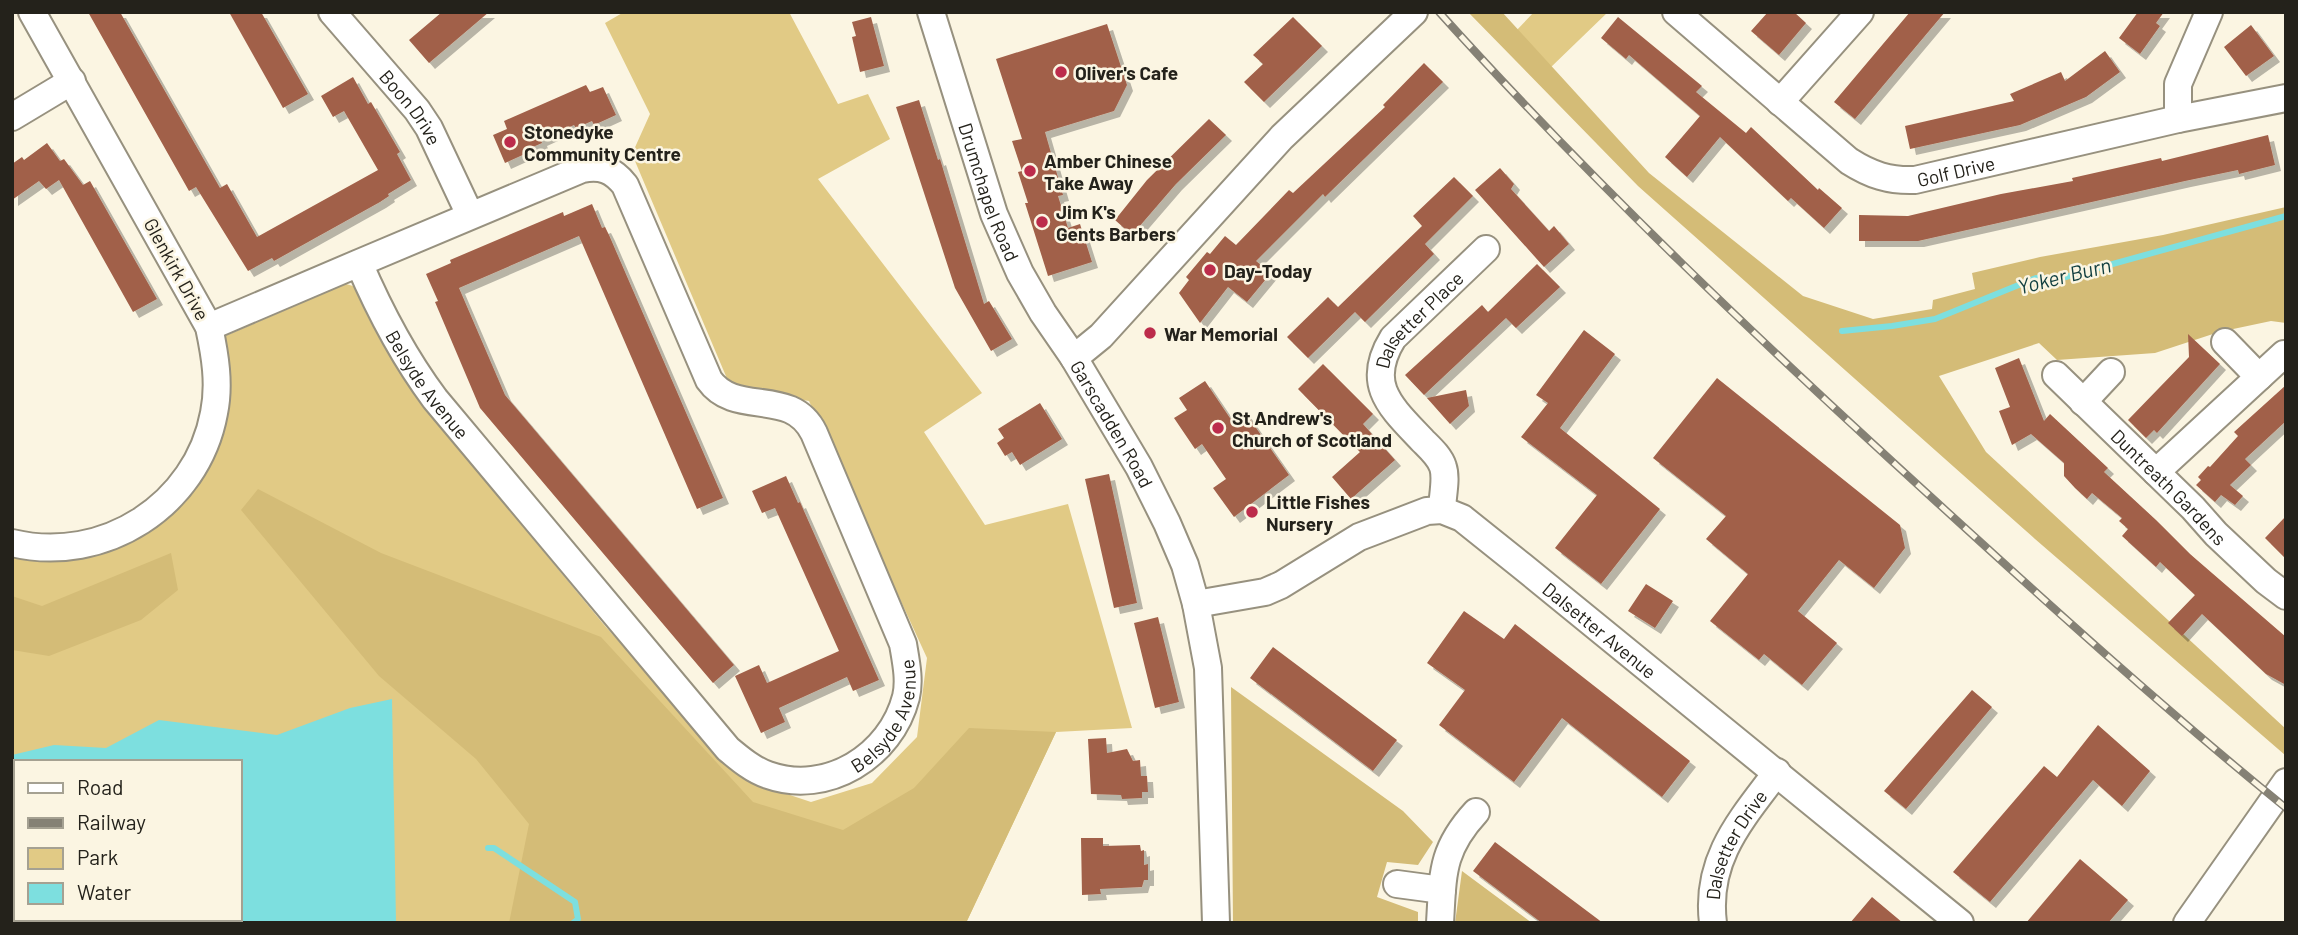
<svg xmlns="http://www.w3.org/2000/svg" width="2298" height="935" viewBox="0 0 2298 935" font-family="Barlow,sans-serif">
	<defs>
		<filter id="shadow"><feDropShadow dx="6" dy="6" stdDeviation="0" flood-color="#0004"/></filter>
	</defs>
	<rect width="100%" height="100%" fill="#fbf5e2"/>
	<path fill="#e1ca85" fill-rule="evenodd" d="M 624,12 L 789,12 L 838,104 L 868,94 L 890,139 L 818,179 L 982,393 L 924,432 L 985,525 L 1068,504 L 1132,728 L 1056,732 L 966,923 L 12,923 L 12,553 L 49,558 L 188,489 L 222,342 L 225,336 L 346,284 L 353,286 L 362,295 L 422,404 L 605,626 L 745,780 L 811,802 L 872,783 L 917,737 L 927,658 L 809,401 L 731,388 L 632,154 L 650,114 L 605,23 ZM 16,762 L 240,762 L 240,919 L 16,919 Z
		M 1534,12 L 1608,12 L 1549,69 L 1515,32 Z"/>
	<path fill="#d4bc77" d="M 1468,12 L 1502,12 L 1649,173 L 1803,296 L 1873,319 L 1932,309 L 1933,300 L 1975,289 L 1972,273 L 2040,257 L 2163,235 L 2286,207 L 2286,323 L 2271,321 L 2219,332 L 2155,353 L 2057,360 L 2039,343 L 1939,376 L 1986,452 L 2286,729 L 2285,755 L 2035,539 L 1638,186 Z
		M 258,489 L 381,553 L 601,637 L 753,802 L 843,830 L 914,788 L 969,728 L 1056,732 L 966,923 L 509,923 L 529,824 L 476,759 L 379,676 L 241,510 Z
		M 171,553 L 178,590 L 141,620 L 49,656 L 12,650 L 12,596 L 42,606 Z
		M 1231,687 L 1403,811 L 1433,842 L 1418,865 L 1387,862 L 1377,897 L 1418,912 L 1418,923 L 1233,923 Z
		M 1462,871 L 1532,923 L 1455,923 Z"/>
	<path fill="#7ddfdf" d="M 392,699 L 396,923 L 113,923 L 101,919 L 240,919 L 240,762 L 16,762 L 16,901 L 12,900 L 12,755 L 54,745 L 106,748 L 159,720 L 277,735 L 350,708 Z"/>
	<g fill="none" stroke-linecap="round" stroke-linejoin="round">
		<path stroke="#7ddfdf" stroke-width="6" d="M 1842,331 L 1892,326 L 1935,319 L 2036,278 L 2062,278 L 2286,216
			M 488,848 L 494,848 L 575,902 L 578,919 L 573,923"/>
	</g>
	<path fill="#a16049" filter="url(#shadow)" d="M 88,12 L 120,12 L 220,188 L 227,184 L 257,237 L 378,170 L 344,111 L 333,117 L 321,96 L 353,77 L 368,104 L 371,102 L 400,152 L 397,154 L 411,180 L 388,194 L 389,196 L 380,202 L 274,261 L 272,258 L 248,271 L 196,187 L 189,191 Z
		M 229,12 L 261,12 L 308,94 L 283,108 Z
		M 442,12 L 489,12 L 429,63 L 409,40 Z
		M 1768,12 L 1794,12 L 1806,23 L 1779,55 L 1751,31 Z
		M 1910,12 L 1945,12 L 1855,119 L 1834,102 Z
		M 2138,12 L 2164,12 L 2156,23 L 2160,26 L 2140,54 L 2119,38 Z
		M 871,17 L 884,66 L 860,72 L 852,37 L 856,36 L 852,22 Z
		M 1293,17 L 1322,46 L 1264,102 L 1244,82 L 1263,64 L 1253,55 Z
		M 1618,17 L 1702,86 L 1696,92 L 1746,133 L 1751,127 L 1818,190 L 1819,188 L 1842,208 L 1824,228 L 1791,198 L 1788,201 L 1720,137 L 1687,177 L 1665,157 L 1700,116 L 1629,55 L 1626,59 L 1601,38 Z
		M 1107,24 L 1127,85 L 1114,111 L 1045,132 L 1063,195 L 1058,196 L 1068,228 L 1080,224 L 1092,262 L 1048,276 L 1025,203 L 1028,203 L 1018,172 L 1022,171 L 1012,141 L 1022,139 L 996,59 Z
		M 2251,25 L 2274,56 L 2246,76 L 2224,47 Z
		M 2105,51 L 2120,72 L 2086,97 L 2020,125 L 1910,149 L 1905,126 L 2014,101 L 2010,94 L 2061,72 L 2065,81 Z
		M 1424,63 L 1443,82 L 1325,197 L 1323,194 L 1256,261 L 1271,273 L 1247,302 L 1228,287 L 1200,323 L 1179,293 L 1189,280 L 1186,277 L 1207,252 L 1210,254 L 1225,236 L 1236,245 L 1289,190 L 1293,193 L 1385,107 L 1383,105 Z
		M 586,85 L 590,92 L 603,87 L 616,115 L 594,125 L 592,121 L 576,128 L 574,125 L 541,140 L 542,143 L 526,150 L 527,153 L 505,163 L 493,135 L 507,129 L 504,121 Z
		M 919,100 L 938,160 L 940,159 L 984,304 L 989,301 L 1012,339 L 991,351 L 955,288 L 896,107 Z
		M 1209,119 L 1226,135 L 1176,184 L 1132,235 L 1115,220 L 1147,180 Z
		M 2268,135 L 2275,165 L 2239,174 L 2238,170 L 2185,181 L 1918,241 L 1859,241 L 1859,215 L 1908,216 L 2001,194 L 2073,181 L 2072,178 L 2161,158 L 2162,161 Z
		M 47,143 L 60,161 L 64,159 L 83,185 L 90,181 L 157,299 L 133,312 L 59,180 L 46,189 L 39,181 L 12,200 L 12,164 L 22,157 L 24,160 Z
		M 1500,168 L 1514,184 L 1511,189 L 1549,231 L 1554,226 L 1569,244 L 1544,267 L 1475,190 Z
		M 1454,177 L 1473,196 L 1425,244 L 1434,254 L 1365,322 L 1355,312 L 1308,358 L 1287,337 L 1328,297 L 1338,307 L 1422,226 L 1413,216 Z
		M 592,204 L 602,228 L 605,227 L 609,235 L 723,498 L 697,509 L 579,236 L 459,288 L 505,395 L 734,665 L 713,683 L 480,408 L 435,302 L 438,301 L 426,274 L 451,263 L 450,260 L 563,212 L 564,216 Z
		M 1537,264 L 1560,287 L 1516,328 L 1506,318 L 1424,395 L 1405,375 L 1482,305 L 1488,312 Z
		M 1584,330 L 1615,354 L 1560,428 L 1660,509 L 1601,584 L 1555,548 L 1597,495 L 1521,437 L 1548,403 L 1536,395 Z
		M 2188,334 L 2220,364 L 2157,433 L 2154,430 L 2146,438 L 2128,420 L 2189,357 Z
		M 2019,358 L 2044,421 L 2050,414 L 2108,468 L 2104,472 L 2156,520 L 2190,554 L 2286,637 L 2286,685 L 2266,674 L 2202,614 L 2182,636 L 2168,623 L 2195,595 L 2160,562 L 2156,567 L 2122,536 L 2128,529 L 2119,521 L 2122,518 L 2092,493 L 2087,499 L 2075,488 L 2064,476 L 2064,463 L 2031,434 L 2012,445 L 1999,411 L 2010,407 L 1995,368 Z
		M 1323,364 L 1373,414 L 1363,424 L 1395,460 L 1351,499 L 1332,477 L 1360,452 L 1298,389 Z
		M 1717,378 L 1900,525 L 1905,548 L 1874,588 L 1839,560 L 1798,611 L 1837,643 L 1802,685 L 1764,654 L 1759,660 L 1710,621 L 1748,574 L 1706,539 L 1726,516 L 1653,458 Z
		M 1205,381 L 1232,421 L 1245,412 L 1289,475 L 1234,517 L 1213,488 L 1226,479 L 1202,444 L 1195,449 L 1174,418 L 1187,410 L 1179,398 Z
		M 2286,385 L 2286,421 L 2245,459 L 2251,465 L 2230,485 L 2243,496 L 2235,505 L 2221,495 L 2215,502 L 2196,485 L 2201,480 L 2198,477 L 2208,466 L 2210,467 L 2238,436 L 2234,432 Z
		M 1466,390 L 1469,406 L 1450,424 L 1427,398 Z
		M 1040,403 L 1062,439 L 1020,465 L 1012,452 L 1005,456 L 997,443 L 1004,438 L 998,429 Z
		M 1109,474 L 1137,603 L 1114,608 L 1085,479 Z
		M 786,476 L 798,503 L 800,502 L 879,680 L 853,691 L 847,677 L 779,708 L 785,722 L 761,733 L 735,676 L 759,665 L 767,683 L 839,651 L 775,508 L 762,513 L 752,491 Z
		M 2286,516 L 2286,559 L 2265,538 Z
		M 1646,584 L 1673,601 L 1655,628 L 1628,611 Z
		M 1464,611 L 1504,639 L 1515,624 L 1690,761 L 1662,797 L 1562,718 L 1514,782 L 1439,725 L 1465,690 L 1427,663 Z
		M 1158,617 L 1179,702 L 1155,708 L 1134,623 Z
		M 1273,647 L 1397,740 L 1373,771 L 1250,678 Z
		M 1972,690 L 1992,707 L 1906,809 L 1884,791 Z
		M 2098,725 L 2150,771 L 2122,806 L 2093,780 L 1990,902 L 1953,872 L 2044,766 L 2057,777 Z
		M 1106,738 L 1107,753 L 1127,749 L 1133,761 L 1140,760 L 1141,776 L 1147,776 L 1148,792 L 1142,792 L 1142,798 L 1122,799 L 1121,795 L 1091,794 L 1088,739 Z
		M 1081,838 L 1103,838 L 1103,846 L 1140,845 L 1141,851 L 1144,850 L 1144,865 L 1148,864 L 1148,880 L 1144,880 L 1142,887 L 1100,889 L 1101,894 L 1082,895 Z
		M 1495,842 L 1603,923 L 1542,923 L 1473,871 Z
		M 2080,859 L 2128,900 L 2108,923 L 2026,923 Z
		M 1872,897 L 1903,923 L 1850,923 Z"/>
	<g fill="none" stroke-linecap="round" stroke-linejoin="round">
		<g stroke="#97917f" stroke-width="30">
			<g id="minor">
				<path id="s1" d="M 332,12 L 417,110 L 429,128 L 470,215"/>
				<path id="s2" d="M 931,12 L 994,214 L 1020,273 L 1043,313 L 1074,358 L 1139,467 L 1167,523 L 1185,565 L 1196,604 L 1208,668 L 1216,923"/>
				<path id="s3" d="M 1676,12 L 1849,161 C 1871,175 1889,181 1915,180 L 2178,119 L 2286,98"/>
				<path d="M 1780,102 L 1860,12"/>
				<path d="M 12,117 L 72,81"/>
				<path d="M 2178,119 L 2178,84 L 2209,12"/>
				<path id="s4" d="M 209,327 L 359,263 C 380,312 403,356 435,399 L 728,749 C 740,759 753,770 768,775 C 827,796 891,756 906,697 C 910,680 906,662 903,644 L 814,433 C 791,386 736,418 709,380 L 625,185 C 613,170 601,165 582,169 L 359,263"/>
				<path d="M 2225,342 L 2259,377"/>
				<path d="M 1074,358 L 1101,336 L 1282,137 L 1414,12"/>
				<path id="s5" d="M 2056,375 L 2193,508 L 2216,534 L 2266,581 L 2286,596"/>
				<path d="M 2083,402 L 2111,372"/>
				<path d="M 2156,472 L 2284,354"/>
				<path id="s6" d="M 1442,510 C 1442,498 1447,479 1443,467 C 1440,457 1430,448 1423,441 C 1391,407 1364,385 1393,338 L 1486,249"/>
				<path d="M 12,543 C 104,565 197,505 214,413 C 220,384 215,355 209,327 L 32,12"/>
				<path id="s7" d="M 1196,604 L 1265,592 L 1281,585 L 1359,537 L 1427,511 L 1442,510 L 1462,518 L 1522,566 L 1960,923"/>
				<path d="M 1397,884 L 1442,890"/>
				<path d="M 1440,923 C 1443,874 1441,850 1476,812"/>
				<path id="s8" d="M 1713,923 C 1705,859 1741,820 1777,772"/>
				<path d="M 2187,923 L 2286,782"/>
			</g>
		</g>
		<use href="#minor" stroke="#fff" stroke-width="26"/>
		<g stroke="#858175" stroke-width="8">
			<path id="rail" d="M 1439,12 C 1593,183 1760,341 1930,496 C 2046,602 2163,708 2286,808"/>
		</g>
		<use href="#rail" stroke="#fbf5e2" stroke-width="5" stroke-dasharray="16" stroke-linecap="butt"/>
	</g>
	<g fill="#bc2c4b" stroke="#fbf5e2" stroke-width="2.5">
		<circle cx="1061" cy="72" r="7"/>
		<circle cx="510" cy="142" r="7"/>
		<circle cx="1030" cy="171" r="7"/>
		<circle cx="1042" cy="222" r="7"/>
		<circle cx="1210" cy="270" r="7"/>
		<circle cx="1150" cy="333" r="7"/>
		<circle cx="1218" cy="428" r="7"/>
		<circle cx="1252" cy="512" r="7"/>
	</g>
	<g text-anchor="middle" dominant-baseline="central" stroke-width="5" stroke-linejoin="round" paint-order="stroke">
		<g font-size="19" font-weight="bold" fill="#24221b" stroke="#fbf5e2" text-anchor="start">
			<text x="1075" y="72">Oliver's Cafe</text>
			<text x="524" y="131">Stonedyke<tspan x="524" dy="22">Community Centre</tspan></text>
			<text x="1044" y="160">Amber Chinese<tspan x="1044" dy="22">Take Away</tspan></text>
			<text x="1056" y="211">Jim K's<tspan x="1056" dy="22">Gents Barbers</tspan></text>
			<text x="1224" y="270">Day-Today</text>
			<text x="1164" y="333">War Memorial</text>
			<text x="1232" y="417">St Andrew's<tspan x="1232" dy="22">Church of Scotland</tspan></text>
			<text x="1266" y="501">Little Fishes<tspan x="1266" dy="22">Nursery</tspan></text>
		</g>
		<g font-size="19" fill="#24221b" stroke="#fbf5e2">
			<text stroke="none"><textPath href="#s1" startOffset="124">Boon Drive</textPath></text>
			<text stroke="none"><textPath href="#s3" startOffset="340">Golf Drive</textPath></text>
			<text stroke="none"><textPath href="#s2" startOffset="189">Drumchapel Road</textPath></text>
			<text transform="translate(177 269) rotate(61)">Glenkirk Drive</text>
			<text stroke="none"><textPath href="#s6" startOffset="226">Dalsetter Place</textPath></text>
			<text stroke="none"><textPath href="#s4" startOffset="303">Belsyde Avenue</textPath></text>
			<text stroke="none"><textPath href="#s2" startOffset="453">Garscadden Road</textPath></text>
			<text stroke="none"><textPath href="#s5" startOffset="159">Duntreath Gardens</textPath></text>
			<text stroke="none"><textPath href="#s7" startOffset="466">Dalsetter Avenue</textPath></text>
			<text stroke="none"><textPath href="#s4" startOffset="975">Belsyde Avenue</textPath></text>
			<text stroke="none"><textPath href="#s8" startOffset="84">Dalsetter Drive</textPath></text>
		</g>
		<g font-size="21" font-style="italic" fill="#103e3f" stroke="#fbf5e2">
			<text transform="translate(2064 275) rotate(-14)">Yoker Burn</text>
		</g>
	</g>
	<rect width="2298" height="935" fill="none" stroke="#24221b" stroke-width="28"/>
	<rect x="14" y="760" width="228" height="161" fill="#fbf5e2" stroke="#a5a192" stroke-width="2"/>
	<rect x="28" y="783" width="35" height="10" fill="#ffffff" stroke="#a5a192" stroke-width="2"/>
	<text x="77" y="795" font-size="21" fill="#24221b">Road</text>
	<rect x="28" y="818" width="35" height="10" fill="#858175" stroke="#a5a192" stroke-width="2"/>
	<text x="77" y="830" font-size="21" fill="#24221b">Railway</text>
	<rect x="28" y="848" width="35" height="21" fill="#e1ca85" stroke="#a5a192" stroke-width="2"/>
	<text x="77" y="865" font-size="21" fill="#24221b">Park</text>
	<rect x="28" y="883" width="35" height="21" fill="#7ddfdf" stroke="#a5a192" stroke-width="2"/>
	<text x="77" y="900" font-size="21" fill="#24221b">Water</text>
</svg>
